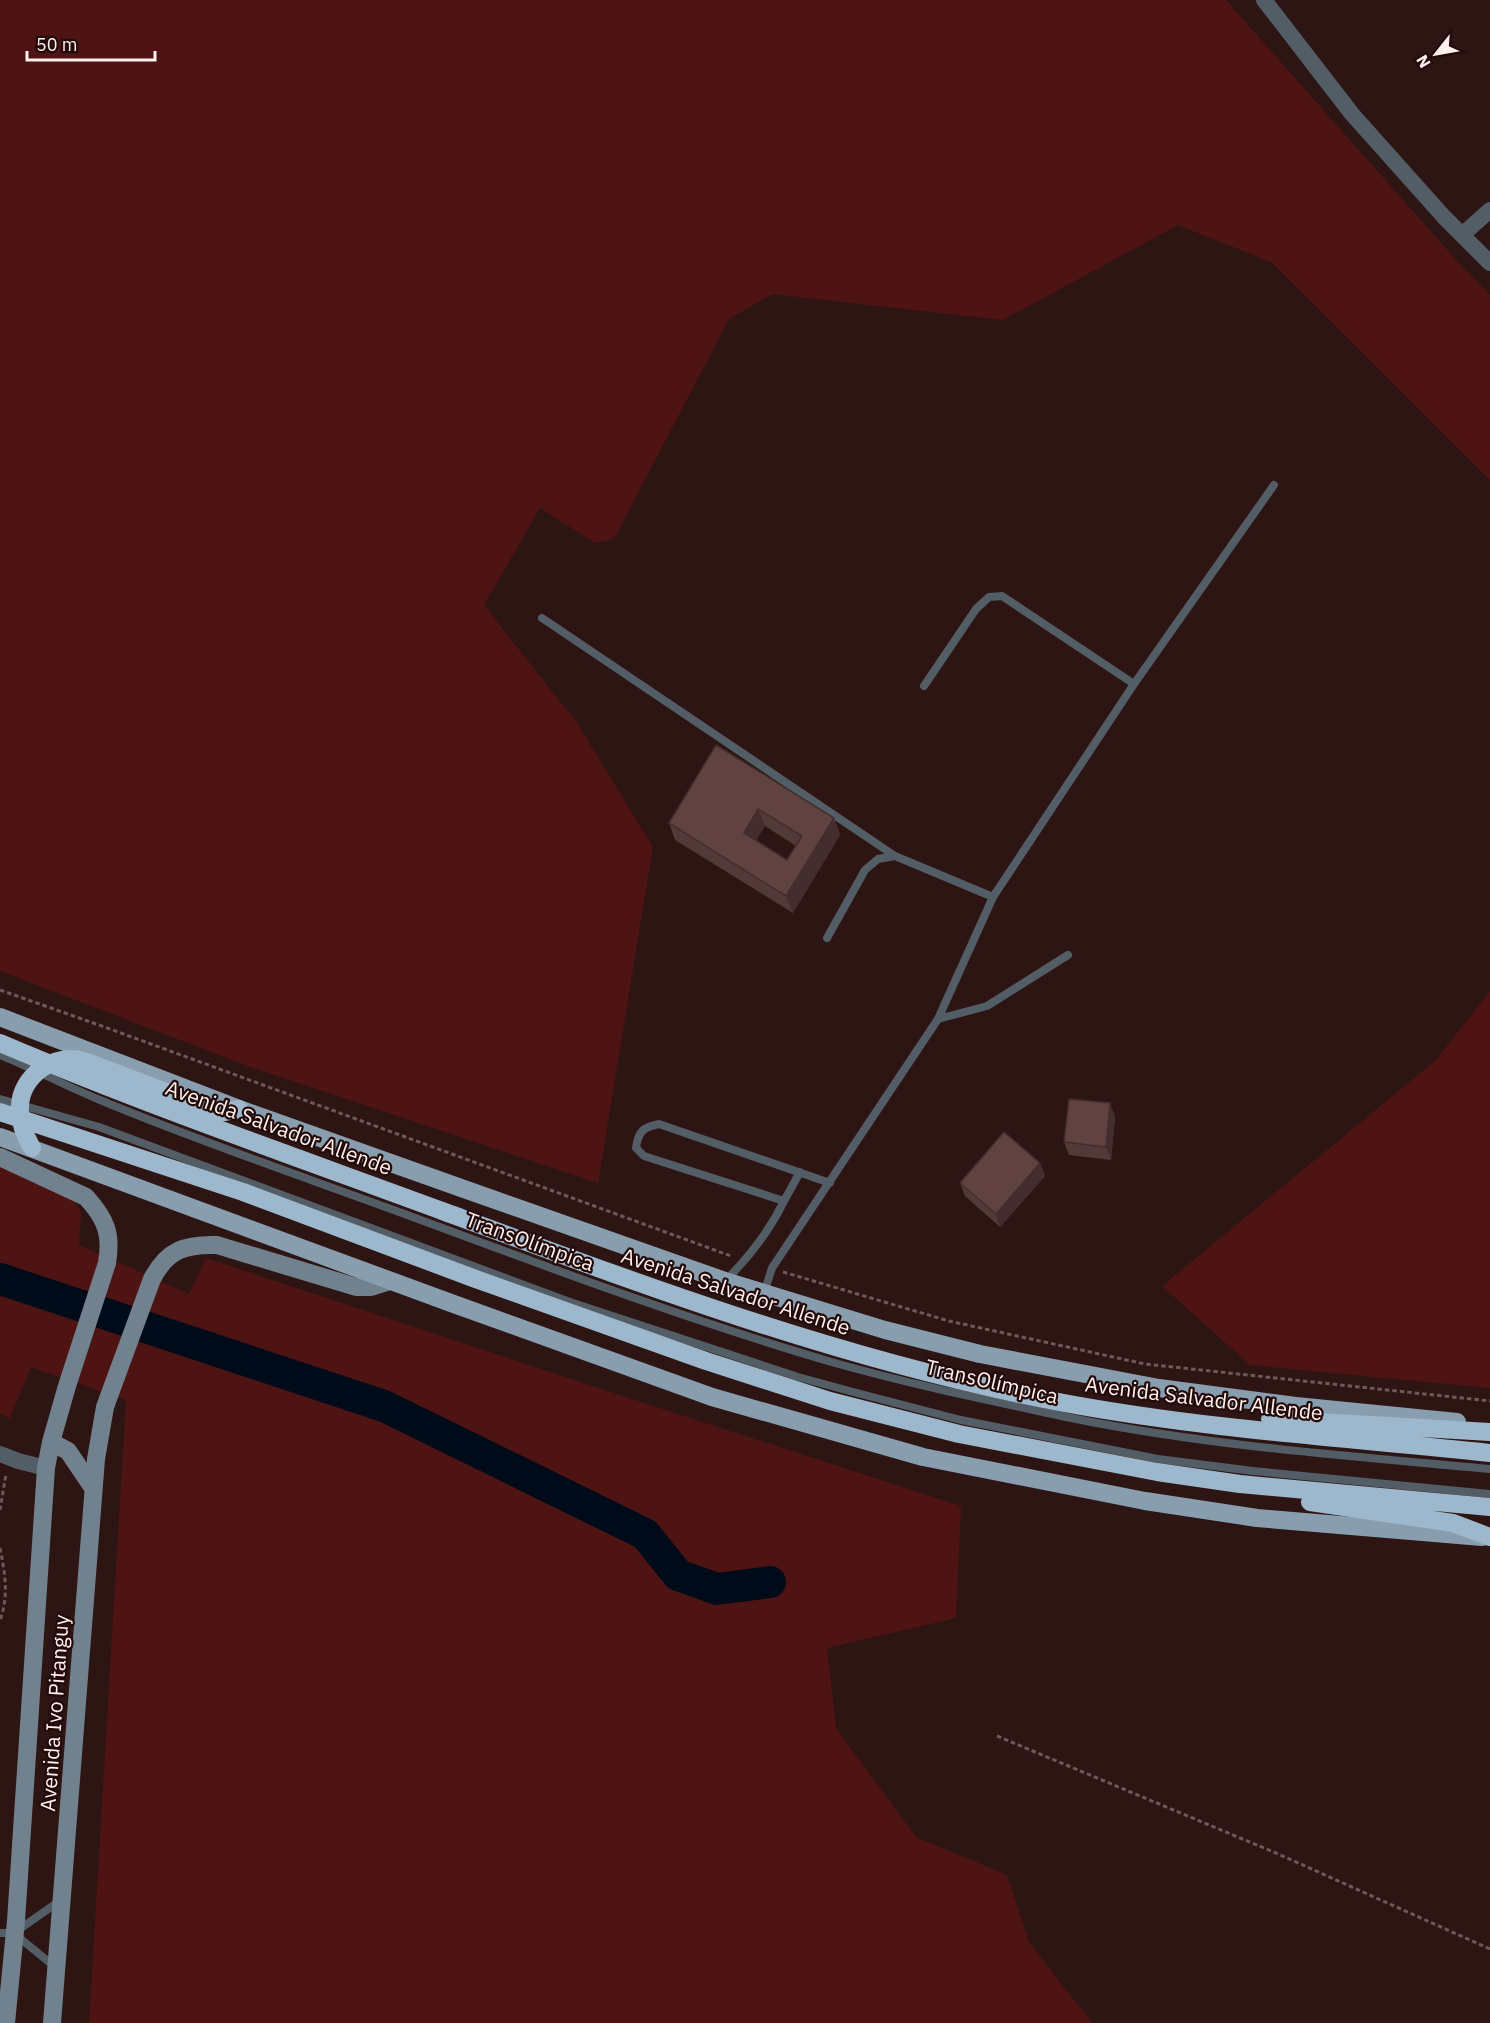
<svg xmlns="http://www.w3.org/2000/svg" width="1490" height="2023" viewBox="0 0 1490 2023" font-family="'IBM Plex Sans',sans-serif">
	<rect width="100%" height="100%" fill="#2d1513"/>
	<path fill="#4e1413" d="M 0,0 L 1226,0 L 1459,263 L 1490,295 L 1490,480 L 1271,262 L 1178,225 L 1003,320 L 773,294 L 729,319 L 614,539 L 595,543 L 540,508 L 484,605 L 577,723 L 653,847 L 598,1183 L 248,1066 L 0,971 Z
		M 1490,991 L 1490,1388 L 1250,1365 L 1162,1286 L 1436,1060 Z
		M 0,1165 L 69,1191 L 81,1212 L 79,1245 L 189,1294 L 206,1258 L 626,1397 L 961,1506 L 956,1618 L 827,1648 L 836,1728 L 916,1837 L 1007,1875 L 1029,1942 L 1092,2023 L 89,2023 L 126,1400 L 31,1367 L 10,1418 L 0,1414 Z"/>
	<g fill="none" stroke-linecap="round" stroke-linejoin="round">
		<path stroke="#000b1a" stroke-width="32" d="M 0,1279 L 384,1406 L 645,1534 L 678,1575 L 717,1589 L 770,1582"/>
		<path stroke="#6e5957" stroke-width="3" stroke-dasharray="4.5 3" stroke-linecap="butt" d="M 0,990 L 99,1025 L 731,1256
			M 783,1272 L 949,1321 L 1145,1364 L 1490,1401
			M 0,1510 L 6,1474
			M 0,1548 C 5,1573 9,1596 0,1620
			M 997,1736 L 1276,1853 L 1490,1949"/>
		<path stroke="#525d65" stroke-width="8" d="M 542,618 L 895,856
			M 924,686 L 976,609 L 989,597 L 1002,596 L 1134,684
			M 827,938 L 865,870 L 878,859 L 895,856 L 993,897
			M 938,1019 L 987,1006 L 1068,955
			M 0,1055 C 34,1069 66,1086 100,1100 C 208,1145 319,1182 429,1223 C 563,1273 698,1323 835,1363 C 913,1385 992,1401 1071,1418 C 1209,1446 1350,1456 1490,1469
			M 0,1099 L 99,1127 L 570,1302 L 798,1377 L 857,1393 L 961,1420 L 1158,1459 L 1253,1471 L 1490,1494
			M 800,1172 L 784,1201 L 644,1156 L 636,1148 C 638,1132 643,1127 659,1124 L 830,1183
			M 726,1280 C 750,1256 769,1232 784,1201
			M 764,1293 L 772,1268 L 938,1019 L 993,897 L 1134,684 L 1274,485
			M 0,1933 L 14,1933 L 61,1900
			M 16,1935 L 55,1967"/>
		<path stroke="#525d65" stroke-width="16" d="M 1264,0 L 1352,114 L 1444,217 L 1490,263
			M 1462,235 L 1490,210
			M 0,1454 L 18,1461 L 46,1468"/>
		<path stroke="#71818e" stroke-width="18" d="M 0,1157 L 86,1197 C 106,1219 112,1234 107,1263 L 67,1386 L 51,1442 L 46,1468 L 16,1921 L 6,2023
			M 51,1442 L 68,1451 L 93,1488
			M 52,2023 L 96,1459 L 105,1407 L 152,1279 C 167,1250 185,1244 217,1245 L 356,1287 L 371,1287 L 390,1281"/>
		<path stroke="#889dae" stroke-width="18" d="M 0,1017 L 239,1109 L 464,1189 L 725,1281 L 885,1330 L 980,1354 L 1159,1388 L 1296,1406 L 1457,1422
			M 0,1137 L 451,1303 L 712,1397 L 923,1457 L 1145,1501 L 1257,1518 L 1482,1537"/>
		<path stroke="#9db7cc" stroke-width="18" d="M 0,1043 C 146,1105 296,1157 445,1212 C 648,1287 850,1363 1064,1403 C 1204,1429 1348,1438 1490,1453
			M 0,1112 L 243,1192 L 473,1278 L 706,1361 L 830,1401 L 959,1434 L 1157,1472 L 1240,1484 L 1490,1507
			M 32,1148 C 25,1135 19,1123 20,1107 C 20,1076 55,1052 84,1061 L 216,1111 L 225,1112 L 239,1109
			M 1270,1419 L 1490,1432
			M 1310,1502 L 1453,1523 L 1490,1537"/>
	</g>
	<path fill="#533937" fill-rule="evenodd" d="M 716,745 L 834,818 L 840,835 L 793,913 L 675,840 L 669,823 ZM 765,826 L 796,846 L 787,860 L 756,840 Z
		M 1115,1116 L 1111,1160 L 1069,1155 L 1064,1142 Z
		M 1040,1163 L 1045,1176 L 1000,1227 L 965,1196 L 960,1183 Z"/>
	<path fill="#432e2d" d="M 758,809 L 765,826 L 750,850 L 744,833 Z
		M 834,818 L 840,835 L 793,913 L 786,896 Z
		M 1110,1103 L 1115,1116 L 1111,1160 L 1106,1147 Z
		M 1040,1163 L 1045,1176 L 1000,1227 L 996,1214 Z"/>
	<path fill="#604240" stroke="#432e2d" stroke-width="1.5" fill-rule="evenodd" d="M 716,745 L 834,818 L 786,896 L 669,823 ZM 758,809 L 802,836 L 787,860 L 744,833 Z
		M 1069,1099 L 1110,1103 L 1106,1147 L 1064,1142 Z
		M 1004,1132 L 1040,1163 L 996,1214 L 960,1183 Z"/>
	<g text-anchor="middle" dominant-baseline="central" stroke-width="4.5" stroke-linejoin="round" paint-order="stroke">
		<g font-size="21" fill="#fff0ee" stroke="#230b0a">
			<text transform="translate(279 1127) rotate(20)">Avenida Salvador Allende</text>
			<text transform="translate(530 1241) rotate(20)">TransOlímpica</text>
			<text transform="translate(736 1291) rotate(18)">Avenida Salvador Allende</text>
			<text transform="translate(992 1381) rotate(13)">TransOlímpica</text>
			<text transform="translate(1204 1398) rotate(7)">Avenida Salvador Allende</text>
			<text transform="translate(54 1713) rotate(-86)">Avenida Ivo Pitanguy</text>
		</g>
	</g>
	<g transform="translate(1436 54) rotate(239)" stroke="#230b0a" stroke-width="4.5" paint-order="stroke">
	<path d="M0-4.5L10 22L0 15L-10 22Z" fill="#fff0ee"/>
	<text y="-9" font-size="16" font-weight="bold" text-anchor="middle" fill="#fff0ee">N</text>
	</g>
	<path d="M27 51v9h128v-9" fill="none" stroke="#fff0ee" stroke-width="3"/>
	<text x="36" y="51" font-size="18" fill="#fff0ee" stroke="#230b0a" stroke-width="4.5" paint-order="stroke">50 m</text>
</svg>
